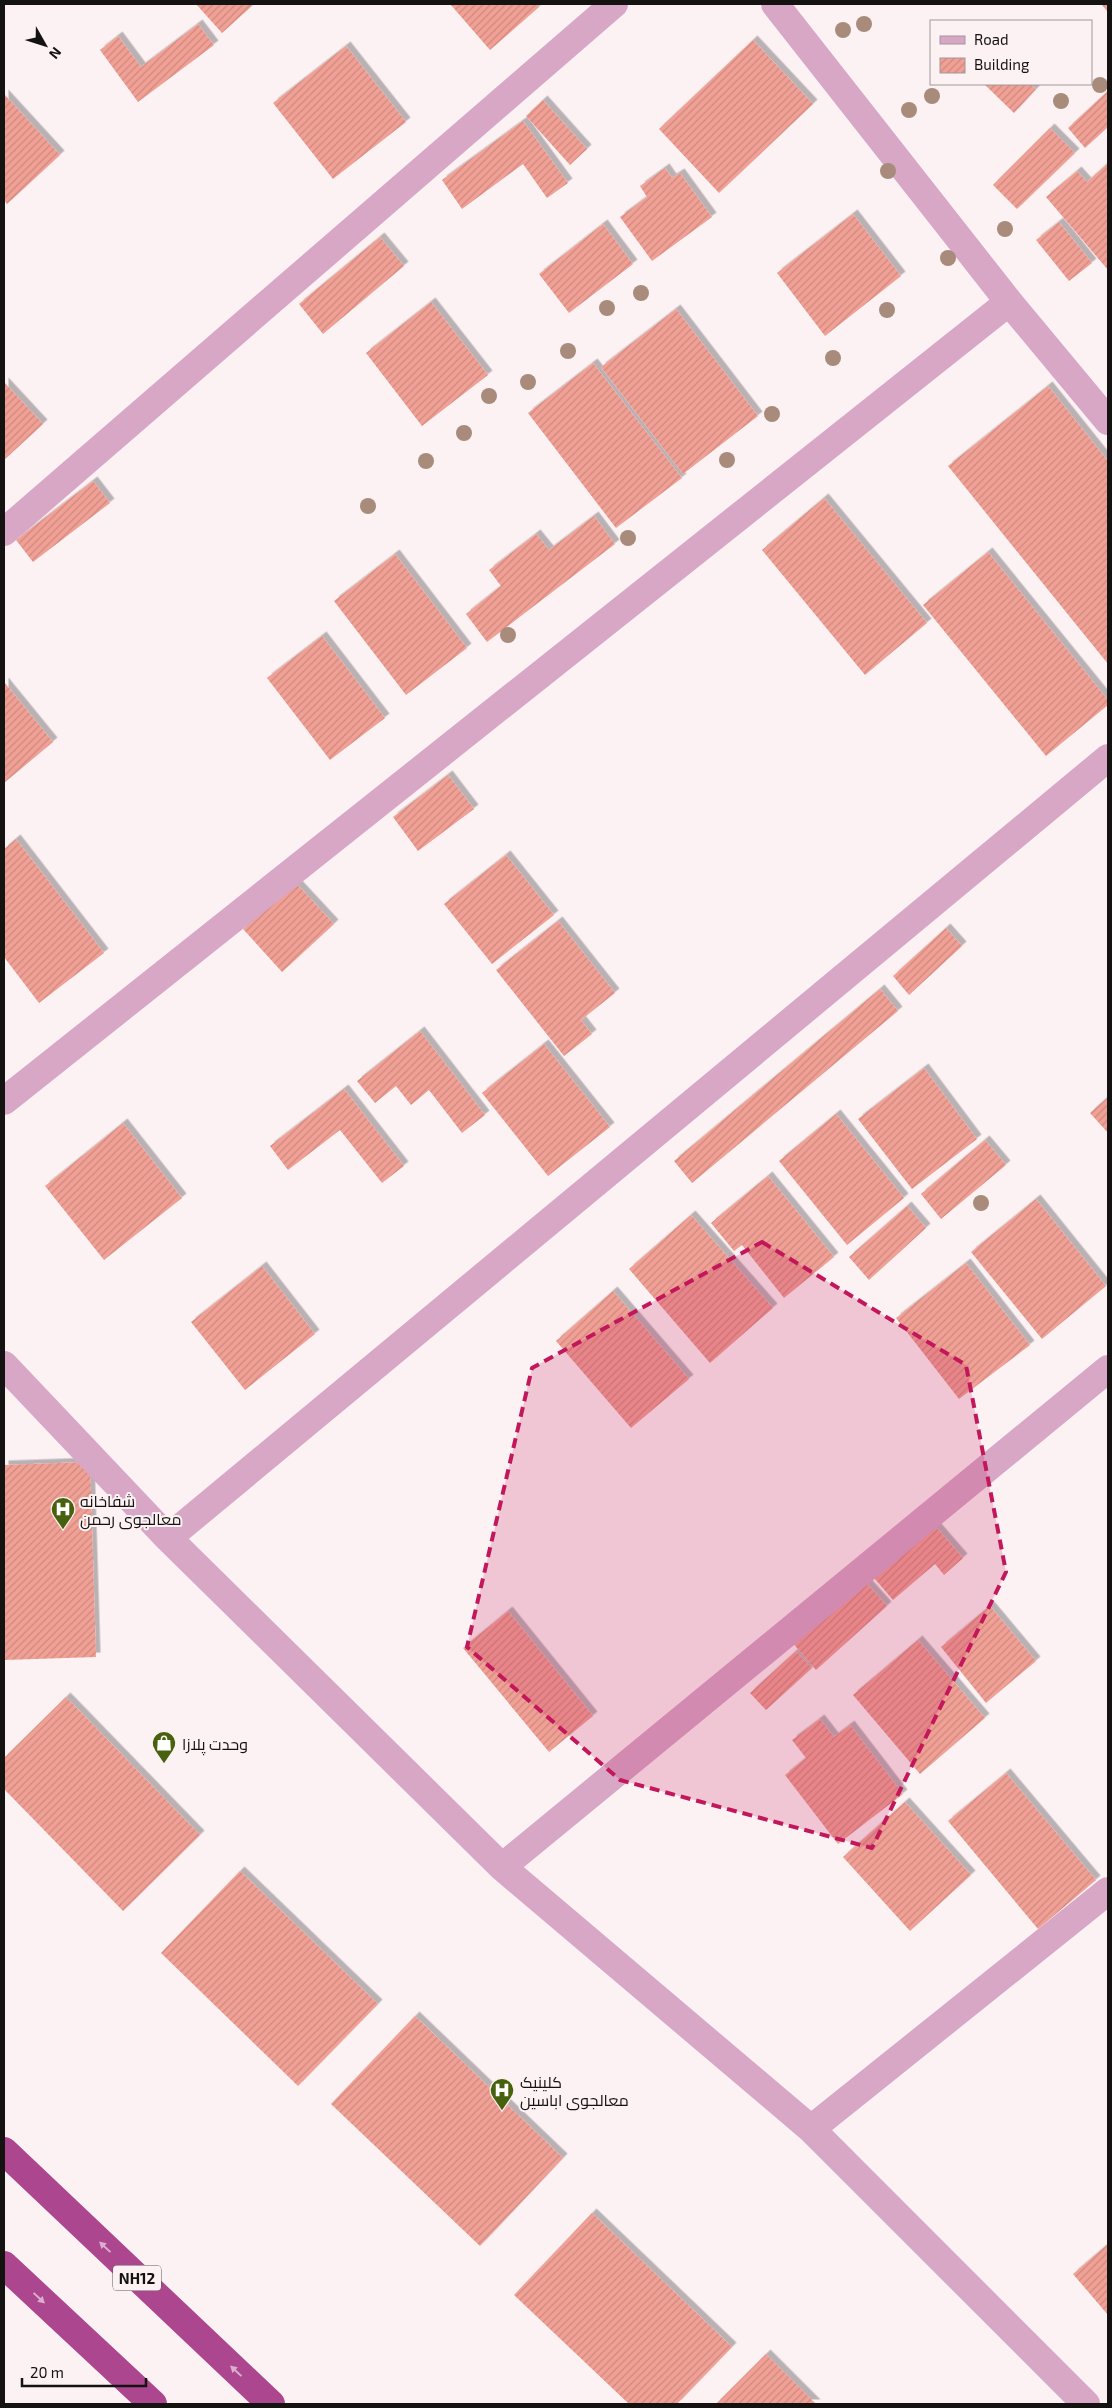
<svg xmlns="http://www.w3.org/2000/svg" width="1112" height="2408" viewBox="0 0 1112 2408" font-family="'Exo 2',Cairo,sans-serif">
	<defs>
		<pattern id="building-hatch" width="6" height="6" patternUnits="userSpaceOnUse" patternTransform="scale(1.25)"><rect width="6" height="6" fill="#f1a095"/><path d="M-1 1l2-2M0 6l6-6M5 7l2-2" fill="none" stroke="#ce897f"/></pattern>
		<filter id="shadow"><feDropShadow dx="4.5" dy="-4.5" stdDeviation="0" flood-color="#0004"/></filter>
	</defs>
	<rect width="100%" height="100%" fill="#fcf2f4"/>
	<path fill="url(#building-hatch)" filter="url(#shadow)" d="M 196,4 L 254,4 L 222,33 Z
		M 450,4 L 536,4 L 539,7 L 490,50 Z
		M 1101,4 L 1108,4 L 1108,12 Z
		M 198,24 L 214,45 L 138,102 L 100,50 L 118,36 L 141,67 Z
		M 753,40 L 813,104 L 719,193 L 659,129 Z
		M 346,46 L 406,122 L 333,179 L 273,103 Z
		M 984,84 L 1030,84 L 1036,89 L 1014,113 Z
		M 1108,91 L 1108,127 L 1085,148 L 1068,128 Z
		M 4,94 L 60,155 L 7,204 L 4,200 Z
		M 543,100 L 587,149 L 570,165 L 526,116 Z
		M 523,121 L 568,183 L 547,198 L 523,164 L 462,209 L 442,180 Z
		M 1050,128 L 1075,153 L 1017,209 L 993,185 Z
		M 1108,163 L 1108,270 L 1046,197 L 1077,171 L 1087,182 Z
		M 665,168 L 672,178 L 680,173 L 712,217 L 652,261 L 620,217 L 647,197 L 640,186 Z
		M 853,214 L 901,276 L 825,336 L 777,273 Z
		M 1059,222 L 1092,263 L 1069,281 L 1036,240 Z
		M 603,224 L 633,264 L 569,313 L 539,274 Z
		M 380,237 L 404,266 L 323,334 L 299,304 Z
		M 431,302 L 488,375 L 422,426 L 366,353 Z
		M 676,309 L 758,416 L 683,474 L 601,367 Z
		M 593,363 L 682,478 L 616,528 L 528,413 Z
		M 4,382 L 43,424 L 4,460 Z
		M 1048,386 L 1108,461 L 1108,664 L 948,466 Z
		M 93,481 L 110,503 L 33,562 L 16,540 Z
		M 824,498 L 927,623 L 865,675 L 762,550 Z
		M 594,516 L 615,544 L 487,642 L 466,614 L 501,586 L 489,570 L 536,534 L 549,550 Z
		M 988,552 L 1108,700 L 1108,705 L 1046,756 L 923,605 Z
		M 395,554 L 467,648 L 406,695 L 334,601 Z
		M 322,636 L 385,718 L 330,760 L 267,678 Z
		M 4,682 L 53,742 L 4,783 Z
		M 448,775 L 474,809 L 418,851 L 393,817 Z
		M 16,839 L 104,953 L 39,1003 L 4,957 L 4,849 Z
		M 506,855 L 554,915 L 492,964 L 444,904 Z
		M 295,882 L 334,924 L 282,972 L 243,929 Z
		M 558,921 L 615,993 L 581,1020 L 592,1034 L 564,1056 L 496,970 Z
		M 946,928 L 962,946 L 909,995 L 893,976 Z
		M 880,989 L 898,1011 L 692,1183 L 674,1161 Z
		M 420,1031 L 485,1115 L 462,1133 L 429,1090 L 411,1105 L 396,1086 L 375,1103 L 357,1081 Z
		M 544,1044 L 610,1127 L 548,1176 L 482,1093 Z
		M 924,1068 L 977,1139 L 912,1189 L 858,1119 Z
		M 344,1089 L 404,1166 L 382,1183 L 340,1130 L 288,1170 L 270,1146 Z
		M 1108,1097 L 1108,1133 L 1090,1113 Z
		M 836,1114 L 904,1198 L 847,1245 L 779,1161 Z
		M 123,1123 L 182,1198 L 104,1260 L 45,1186 Z
		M 985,1140 L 1006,1165 L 941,1219 L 921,1194 Z
		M 768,1176 L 834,1257 L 784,1298 L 742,1245 L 734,1251 L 711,1223 Z
		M 1036,1199 L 1106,1286 L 1042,1339 L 971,1252 Z
		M 907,1206 L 926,1228 L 869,1280 L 849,1257 Z
		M 691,1215 L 773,1308 L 710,1363 L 629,1269 Z
		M 966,1263 L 1030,1345 L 959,1399 L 896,1318 Z
		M 262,1266 L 315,1334 L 245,1390 L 191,1322 Z
		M 613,1291 L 689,1379 L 631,1428 L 556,1341 Z
		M 90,1462 L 96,1657 L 4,1660 L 4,1465 Z
		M 930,1520 L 963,1558 L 944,1575 L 935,1564 L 893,1600 L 869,1572 Z
		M 861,1577 L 887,1606 L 816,1670 L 791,1641 Z
		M 990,1606 L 1036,1661 L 986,1703 L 941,1647 Z
		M 508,1611 L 593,1716 L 549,1752 L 463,1648 Z
		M 918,1640 L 985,1718 L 920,1774 L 853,1695 Z
		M 796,1651 L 812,1668 L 766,1710 L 750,1693 Z
		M 66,1697 L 200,1835 L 123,1911 L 4,1789 L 4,1758 Z
		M 820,1719 L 834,1737 L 850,1725 L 903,1794 L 838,1844 L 785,1775 L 806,1758 L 792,1740 Z
		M 1006,1773 L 1096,1880 L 1038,1929 L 948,1821 Z
		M 905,1802 L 971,1875 L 910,1931 L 843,1857 Z
		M 240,1871 L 378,2004 L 298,2086 L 161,1953 Z
		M 415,2016 L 563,2158 L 480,2246 L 331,2104 Z
		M 592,2213 L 732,2347 L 677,2404 L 629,2404 L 514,2295 Z
		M 1108,2244 L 1108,2315 L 1073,2274 Z
		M 766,2354 L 816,2404 L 716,2404 Z"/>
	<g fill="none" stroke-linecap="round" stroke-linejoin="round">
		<path stroke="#d8a7c6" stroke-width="28" d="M 775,4 L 1009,302 L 1108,421
			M 4,532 L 614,4
			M 4,1101 L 1009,302
			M 4,1365 L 168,1538 L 502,1867 L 811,2129 L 1086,2404
			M 168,1538 L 1108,758
			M 502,1867 L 1108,1369
			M 811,2129 L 1108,1891"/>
		<path stroke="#ac468f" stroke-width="28" d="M 4,2151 L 271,2404
			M 4,2265 L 153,2404"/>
	</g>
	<g fill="#a88b7b">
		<circle cx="864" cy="24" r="8"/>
		<circle cx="843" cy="30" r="8"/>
		<circle cx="1100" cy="85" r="8"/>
		<circle cx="932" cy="96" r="8"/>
		<circle cx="1061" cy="101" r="8"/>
		<circle cx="909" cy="110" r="8"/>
		<circle cx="888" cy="171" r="8"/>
		<circle cx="1005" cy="229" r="8"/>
		<circle cx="948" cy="258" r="8"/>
		<circle cx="641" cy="293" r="8"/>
		<circle cx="607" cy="308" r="8"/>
		<circle cx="887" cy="310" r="8"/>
		<circle cx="568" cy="351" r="8"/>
		<circle cx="833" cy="358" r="8"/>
		<circle cx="528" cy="382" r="8"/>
		<circle cx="489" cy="396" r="8"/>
		<circle cx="772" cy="414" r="8"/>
		<circle cx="464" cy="433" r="8"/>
		<circle cx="727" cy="460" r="8"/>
		<circle cx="426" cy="461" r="8"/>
		<circle cx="368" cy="506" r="8"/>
		<circle cx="628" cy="538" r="8"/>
		<circle cx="508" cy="635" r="8"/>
		<circle cx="981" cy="1203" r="8"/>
	</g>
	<defs><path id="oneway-solid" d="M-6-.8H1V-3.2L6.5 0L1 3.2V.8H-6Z" transform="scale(1.25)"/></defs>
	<g fill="#dcadcc">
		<use href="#oneway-solid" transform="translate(105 2247) rotate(-137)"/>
		<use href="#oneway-solid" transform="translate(39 2298) rotate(43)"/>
		<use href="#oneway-solid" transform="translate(236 2371) rotate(-137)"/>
	</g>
	<path fill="#c2185b" fill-opacity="0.2" stroke="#c2185b" stroke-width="4" stroke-dasharray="10 6" stroke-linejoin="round" d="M 762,1242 L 966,1365 L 1006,1572 L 872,1848 L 620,1780 L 467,1647 L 532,1368 Z"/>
	<defs>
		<g id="hospital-pin" transform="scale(1.25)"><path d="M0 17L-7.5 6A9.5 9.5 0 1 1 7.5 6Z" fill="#48610e" stroke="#fcf2f4"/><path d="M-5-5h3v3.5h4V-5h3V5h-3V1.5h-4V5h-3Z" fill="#fff"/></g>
		<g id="shop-pin" transform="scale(1.25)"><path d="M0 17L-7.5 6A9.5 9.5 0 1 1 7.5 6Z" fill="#48610e" stroke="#fcf2f4"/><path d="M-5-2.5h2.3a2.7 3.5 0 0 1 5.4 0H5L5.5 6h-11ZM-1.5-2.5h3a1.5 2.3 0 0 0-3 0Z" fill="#fff"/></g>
	</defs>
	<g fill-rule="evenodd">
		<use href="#hospital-pin" x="63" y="1509"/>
		<use href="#shop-pin" x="164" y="1743"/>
		<use href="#hospital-pin" x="502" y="2090"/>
	</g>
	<g text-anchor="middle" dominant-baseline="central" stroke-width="4" stroke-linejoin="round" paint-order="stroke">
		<rect fill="#fcf2f4" stroke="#5a5556" stroke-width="1" x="113" y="2265.5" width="48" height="25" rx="4"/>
		<g font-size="15" font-weight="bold" fill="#151212">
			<text x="137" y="2278">NH12</text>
		</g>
		<g font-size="16" fill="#151212" stroke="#fcf2f4" text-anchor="start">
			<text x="80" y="1500">شفاخانه<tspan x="80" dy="18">معالجوی رحمن</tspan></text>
			<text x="182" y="1743">وحدت پلازا</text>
			<text x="520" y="2081">کلینیک<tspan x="520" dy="18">معالجوی اباسین</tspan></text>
		</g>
	</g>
	<rect width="1112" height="2408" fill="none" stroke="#151212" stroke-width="10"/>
	<rect x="930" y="20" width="162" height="65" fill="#fcf2f4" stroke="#a0989a"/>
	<rect x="940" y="36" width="25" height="8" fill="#d8a7c6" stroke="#a0989a"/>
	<text x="974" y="45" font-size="15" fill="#151212">Road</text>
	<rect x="940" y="58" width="25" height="15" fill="url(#building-hatch)" stroke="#a0989a"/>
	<text x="974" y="70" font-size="15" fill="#151212">Building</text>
	<g transform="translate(45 45) rotate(129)" stroke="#fcf2f4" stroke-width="4" paint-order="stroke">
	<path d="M0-4L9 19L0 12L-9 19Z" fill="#151212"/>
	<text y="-8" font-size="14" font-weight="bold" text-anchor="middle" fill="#151212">N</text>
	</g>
	<path d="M22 2378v8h124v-8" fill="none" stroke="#151212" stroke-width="2.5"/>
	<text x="30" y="2378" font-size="15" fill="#151212" stroke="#fcf2f4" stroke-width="4" paint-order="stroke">20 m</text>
</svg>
